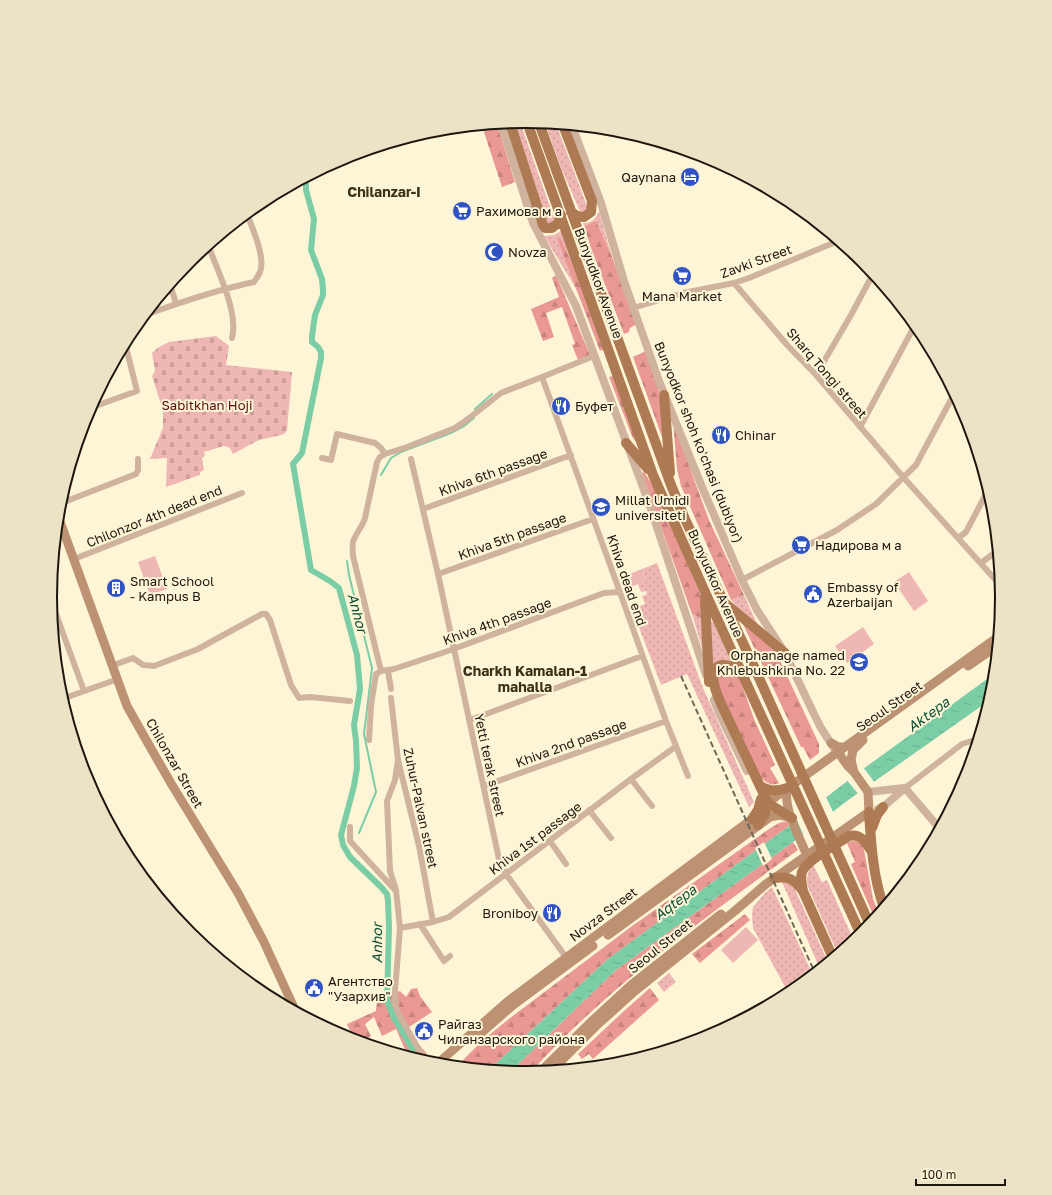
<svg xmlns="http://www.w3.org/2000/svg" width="1052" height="1195" viewBox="0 0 1052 1195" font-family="'Golos Text',sans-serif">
	<defs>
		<pattern id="grass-dots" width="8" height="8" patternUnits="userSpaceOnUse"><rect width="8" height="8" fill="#efb7b3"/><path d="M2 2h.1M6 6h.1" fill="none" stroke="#cc9d99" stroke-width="1.8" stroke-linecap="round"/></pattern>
		<pattern id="forest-firs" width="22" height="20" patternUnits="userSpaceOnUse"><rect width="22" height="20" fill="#ea9893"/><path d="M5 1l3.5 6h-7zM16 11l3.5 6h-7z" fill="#c8827e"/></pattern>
		<pattern id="cemetery-stones" width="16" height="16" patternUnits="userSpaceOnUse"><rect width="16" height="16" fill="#efb7b3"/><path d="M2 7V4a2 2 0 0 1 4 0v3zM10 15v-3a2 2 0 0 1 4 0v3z" fill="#cc9d99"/></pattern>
		<pattern id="water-ripples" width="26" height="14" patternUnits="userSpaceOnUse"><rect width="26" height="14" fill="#7bcda6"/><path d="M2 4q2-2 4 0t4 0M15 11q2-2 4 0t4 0" fill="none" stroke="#6aaf8e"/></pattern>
	</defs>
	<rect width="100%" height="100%" fill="#fef5d7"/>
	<path fill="url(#grass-dots)" d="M 520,122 L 554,218 L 553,223 L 547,224 L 514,123 Z
		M 545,123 L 556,124 L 587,206 L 588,208 L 584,212 L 581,212 L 579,209 L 562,170 Z
		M 599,211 L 611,254 L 596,221 L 584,226 L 591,248 L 583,223 C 592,224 596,218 599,211 Z
		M 561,231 L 582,285 L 560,237 L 557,239 L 577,290 L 544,236 L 554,235 Z
		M 657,563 L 703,688 L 754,802 L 749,807 L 687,674 L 661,685 L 632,609 L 645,604 L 642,596 L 647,594 L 646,591 L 641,592 L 638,584 L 646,581 L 642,569 Z
		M 744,595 L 758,626 L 742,613 L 731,600 Z
		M 692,614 L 701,618 L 705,658 Z
		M 710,621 L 713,622 L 731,661 L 726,660 L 712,666 Z
		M 813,865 L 822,882 L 827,880 L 854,941 L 838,954 L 808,887 C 806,879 807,872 813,865 Z
		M 786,881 L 793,885 L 828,962 L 820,969 L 782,882 Z
		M 772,887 L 813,975 L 789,994 L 753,928 L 752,914 L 753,907 L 765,893 Z
		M 669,973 L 676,982 L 664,992 L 657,983 Z"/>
	<path fill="url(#forest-firs)" d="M 497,124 L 515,182 L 502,187 L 482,126 Z
		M 596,221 L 611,254 L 637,324 L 630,328 L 629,332 L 624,334 L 591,248 L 584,226 Z
		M 560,237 L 582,285 L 604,349 L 600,351 L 557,239 Z
		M 556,275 L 590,355 L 578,360 L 572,345 L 575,344 L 562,307 L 546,313 L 554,337 L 543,341 L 531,309 L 559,297 L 552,278 Z
		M 646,351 L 658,385 L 665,445 L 633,357 Z
		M 614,376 L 643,453 L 632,436 L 609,377 Z
		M 673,422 L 709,520 L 744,595 L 731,600 L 681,486 L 677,469 Z
		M 644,472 L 655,489 L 702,598 L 701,618 L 692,614 L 642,473 Z
		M 742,622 L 775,650 L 819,744 L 819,753 L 810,760 L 803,747 L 801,747 Z
		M 727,668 L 739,676 L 754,719 L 775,765 L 770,768 L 779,783 C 771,787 766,782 760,777 L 717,685 L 720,670 Z
		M 787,821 L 789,826 L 608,959 L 489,1070 L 456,1067 L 484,1039 L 510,1018 L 632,926 L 769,829 L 779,823 Z
		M 852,841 C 859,841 862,844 864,850 L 873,899 L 879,914 L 875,919 L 851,864 L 855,862 L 847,843 Z
		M 793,842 L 798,850 C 704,918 608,987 530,1073 L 510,1072 L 616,970 Z
		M 745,914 L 750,920 L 700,963 L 692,954 Z
		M 417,988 L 420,996 L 432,1012 L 406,1029 L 427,1054 L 421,1061 L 406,1056 L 407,1054 L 396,1029 L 382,1036 L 374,1017 L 365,1024 L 371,1036 L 360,1042 L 354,1040 L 347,1024 L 376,1011 L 377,1000 L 400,991 L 406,997 L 411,989 Z
		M 650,988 L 659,1000 L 593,1059 L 589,1054 L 582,1059 L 578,1054 L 625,1010 Z"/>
	<path fill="url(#cemetery-stones)" d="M 216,336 L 229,346 L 226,365 L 292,372 L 287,430 L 284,434 L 281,435 L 259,440 L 233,454 L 230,448 L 224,446 L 204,452 L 205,456 L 202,458 L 204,470 L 200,472 L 200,475 L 166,487 L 167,458 L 150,459 L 163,428 L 163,411 L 152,376 L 155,371 L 152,353 L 159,347 L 169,342 Z"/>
	<path fill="#efb7b3" d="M 155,556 L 167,589 L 150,595 L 138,562 Z
		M 642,569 L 646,581 L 626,589 L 621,577 Z
		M 909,572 L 928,601 L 914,611 L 894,582 Z
		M 863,627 L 874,644 L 847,663 L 835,646 Z
		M 746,927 L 758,940 L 733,963 L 721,950 Z"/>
	<path fill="url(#water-ripples)" d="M 994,674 L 993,691 L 990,700 L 851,798 L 793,842 L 616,970 L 510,1072 L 489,1070 L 608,959 L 789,826 L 859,772 Z"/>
	<path fill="#fef5d7" d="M 863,767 L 875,783 L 859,795 L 846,779 Z
		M 825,795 L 834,814 L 804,836 L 796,818 Z
		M 764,842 L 772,859 L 763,866 L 755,848 Z"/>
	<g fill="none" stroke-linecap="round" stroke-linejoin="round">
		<path stroke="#7bcda6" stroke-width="2" d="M 476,411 L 475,409 L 492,394
			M 381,475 L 391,458 L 401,452 L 451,433 L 464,426 L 474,418
			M 347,561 L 349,575 L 372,668 L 364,734 L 376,792 L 359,833"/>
		<path stroke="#7bcda6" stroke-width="6" d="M 306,178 L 306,190 L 314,219 L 311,250 L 322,279 L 323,290 L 323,295 L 315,315 L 312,336 L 312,342 L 318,347 L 321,352 L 321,358 L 302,453 L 293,464 L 311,570 L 330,581 L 339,588 L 357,655 L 360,689 L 354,725 L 356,741 L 357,768 L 354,786 L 341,835 L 343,845 L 350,857 L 381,887 L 387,894 L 388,901 L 389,927 L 387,1001 L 394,1018 L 412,1048 L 413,1053 L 412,1058"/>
		<path stroke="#d0b39e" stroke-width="6" d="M 208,245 C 217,269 239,313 232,338
			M 734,283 L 788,346 L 816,375 L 904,478 L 1001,586
			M 170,285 L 176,303
			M 633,308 L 683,293 L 734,283 L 749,278 L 838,241
			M 145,315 C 181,302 216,290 254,282 C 256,279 259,275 260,272 C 266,258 252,227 247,214
			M 594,356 L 542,377 L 613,573 L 666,721 L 688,776
			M 816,375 L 851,315 L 873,274
			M 90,408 L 137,391 L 125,343
			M 860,427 L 915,325
			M 322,458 L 331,460 L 337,434 L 375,443 L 381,448 L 385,454
			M 411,459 L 438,574 L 500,864 L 506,874 L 568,960
			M 59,504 L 136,474 L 138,470 L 138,459
			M 423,509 L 571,455
			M 958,538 L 966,532 L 988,490
			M 74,559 L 242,493
			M 981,563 L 997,551
			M 438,574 L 593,519
			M 742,580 L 837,530 L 876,504 L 916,465 L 954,394
			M 50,602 L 56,614 L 84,691
			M 114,665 L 133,658 L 143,665 L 154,666 L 198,649 L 262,614 L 266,614 L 270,620 L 291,685 L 299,698 L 310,697 L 350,701
			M 381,671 L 394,669 L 448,651 L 604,593 L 619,592
			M 388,671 L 391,689
			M 391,698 L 398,760 L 419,846 L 433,922
			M 62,699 L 118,679
			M 470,720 L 642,656
			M 369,740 L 371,705 L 376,674 L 381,671 L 353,556 C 353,552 352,547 353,542 C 355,534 363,526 365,518 L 377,462 L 380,457 L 385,454 L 407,447 L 455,428 L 468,419 L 501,393 L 542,377
			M 398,760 L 395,780 L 387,801 L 390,871 L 396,890 L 400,928 L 395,991 L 395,1004 L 399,1015 L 426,1062
			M 631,779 L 652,806
			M 484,786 L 666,721
			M 905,788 L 962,744 L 978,739
			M 589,810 L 611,838
			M 350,827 L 350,841 L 395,890
			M 550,841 L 566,864
			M 420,924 L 444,961 L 450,956
			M 400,928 L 433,922 L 449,917 L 631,779 L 675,747"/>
		<path stroke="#d0b39e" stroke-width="8" d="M 501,124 L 533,223 L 576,306 L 650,506 L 706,675
			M 572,126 L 601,203 L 624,281 L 659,381 L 702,487 L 742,580 L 757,610 L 785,653 L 813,712 L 821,728 L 834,748
			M 714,700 L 719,713 L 747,771
			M 905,788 L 940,829
			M 868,792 L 904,788
			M 878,809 L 883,807 L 905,788"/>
		<path stroke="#bc9272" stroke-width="9" d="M 58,516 L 127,706 L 149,745 L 172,785 L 238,893 L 263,940 L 296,1012
			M 968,666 L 997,646
			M 831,743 L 838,747 L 845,747
			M 838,752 L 847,765 L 853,771
			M 787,788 C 784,810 797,832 805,851 L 810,854
			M 608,935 L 770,817 L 779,815 L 789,817
			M 473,1040 L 512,1006 L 593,946
			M 436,1065 L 508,1001 L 752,819 L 768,803 L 774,798 L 998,637
			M 551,1071 L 596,1026 L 635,991 L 736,910 L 766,884 L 869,812 L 868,792 L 854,772 L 851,760 L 853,750 L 863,740
			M 540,1072 L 593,1020 L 631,985 L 721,914"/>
		<path stroke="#ad7a53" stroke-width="10" d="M 527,122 L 653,475 L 705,592 L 861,935
			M 510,123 L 543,225 L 545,228 L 552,228 L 558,223 L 561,215
			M 539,123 L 671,485 L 685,519 L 751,660 L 870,925
			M 563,125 L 592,201 L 591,212 L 584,217 L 577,216 L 571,212
			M 664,395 L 670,473
			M 626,443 L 648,469
			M 705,598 L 709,682
			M 726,604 L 785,653
			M 742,675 C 729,661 710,659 714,684 C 716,693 720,702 724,710 L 768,803 L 765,814 L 758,825
			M 760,786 C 769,792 777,791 787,788
			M 869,812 C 871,844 873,877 884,908
			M 752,819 L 758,810 L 761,799 L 792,818
			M 872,828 L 877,815 L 883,807
			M 774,878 C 789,876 794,879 803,891 L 833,958
			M 803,891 C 802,885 800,878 802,872 C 807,859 837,844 849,836 C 861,833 866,843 872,852"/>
		<path stroke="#6e6857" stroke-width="2" stroke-dasharray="6 3" stroke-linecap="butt" d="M 681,676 L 815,973"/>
	</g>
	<defs>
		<g id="hotel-disc" transform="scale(1)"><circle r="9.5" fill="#2f53c3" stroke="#fef5d7"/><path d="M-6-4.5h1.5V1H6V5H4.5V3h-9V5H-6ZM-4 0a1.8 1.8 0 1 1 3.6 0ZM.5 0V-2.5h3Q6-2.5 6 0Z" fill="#fff"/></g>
		<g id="supermarket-disc" transform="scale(1)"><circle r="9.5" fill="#2f53c3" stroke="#fef5d7"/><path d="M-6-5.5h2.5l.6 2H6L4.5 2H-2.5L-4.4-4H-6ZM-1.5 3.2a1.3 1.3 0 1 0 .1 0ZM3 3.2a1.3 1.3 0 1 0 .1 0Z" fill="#fff"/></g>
		<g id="mosque-disc" transform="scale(1)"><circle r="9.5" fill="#2f53c3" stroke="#fef5d7"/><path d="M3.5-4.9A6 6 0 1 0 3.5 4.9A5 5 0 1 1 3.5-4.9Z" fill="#fff"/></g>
		<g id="restaurant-disc" transform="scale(1)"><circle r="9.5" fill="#2f53c3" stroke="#fef5d7"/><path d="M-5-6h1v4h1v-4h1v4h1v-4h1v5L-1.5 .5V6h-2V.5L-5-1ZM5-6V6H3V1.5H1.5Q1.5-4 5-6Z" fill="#fff"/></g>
		<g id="university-disc" transform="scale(1)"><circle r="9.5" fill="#2f53c3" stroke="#fef5d7"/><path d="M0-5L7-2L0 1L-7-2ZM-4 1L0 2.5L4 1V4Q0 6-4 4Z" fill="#fff"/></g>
		<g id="building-disc" transform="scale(1)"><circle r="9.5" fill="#2f53c3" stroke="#fef5d7"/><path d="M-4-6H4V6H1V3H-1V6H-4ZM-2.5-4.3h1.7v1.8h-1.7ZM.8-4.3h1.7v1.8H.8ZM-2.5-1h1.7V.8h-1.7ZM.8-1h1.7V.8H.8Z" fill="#fff"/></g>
		<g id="civic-disc" transform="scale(1)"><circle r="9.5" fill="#2f53c3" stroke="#fef5d7"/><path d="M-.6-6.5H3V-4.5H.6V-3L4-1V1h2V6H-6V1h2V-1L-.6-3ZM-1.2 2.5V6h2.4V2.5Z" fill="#fff"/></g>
		<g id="school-disc" transform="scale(1)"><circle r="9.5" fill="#2f53c3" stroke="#fef5d7"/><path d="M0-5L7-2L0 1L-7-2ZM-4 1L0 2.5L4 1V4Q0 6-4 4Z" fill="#fff"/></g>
	</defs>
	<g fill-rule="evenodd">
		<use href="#hotel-disc" x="690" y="177"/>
		<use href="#supermarket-disc" x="462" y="211"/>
		<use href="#mosque-disc" x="494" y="252"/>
		<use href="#supermarket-disc" x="682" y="276"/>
		<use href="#restaurant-disc" x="561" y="406"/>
		<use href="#restaurant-disc" x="721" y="435"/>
		<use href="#university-disc" x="601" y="507"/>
		<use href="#supermarket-disc" x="801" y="545"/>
		<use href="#building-disc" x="116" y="588"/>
		<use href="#civic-disc" x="813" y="594"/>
		<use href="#school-disc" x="859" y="662"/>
		<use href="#restaurant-disc" x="552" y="913"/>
		<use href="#civic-disc" x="314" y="988"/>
		<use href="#civic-disc" x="424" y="1031"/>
	</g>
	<g text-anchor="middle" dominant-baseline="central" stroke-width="4" stroke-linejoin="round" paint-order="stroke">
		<g font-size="13" fill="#1b170d" stroke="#fef5d7" text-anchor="start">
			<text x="676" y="177" text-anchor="end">Qaynana</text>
			<text x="476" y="211">Рахимова м а</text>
			<text x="508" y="252">Novza</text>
			<text x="682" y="296" text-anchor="middle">Mana Market</text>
			<text x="575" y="406">Буфет</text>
			<text x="735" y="435">Chinar</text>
			<text x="615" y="500">Millat Umidi<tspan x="615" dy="15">universiteti</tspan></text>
			<text x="815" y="545">Надирова м а</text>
			<text x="130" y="581">Smart School<tspan x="130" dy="15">- Kampus B</tspan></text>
			<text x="827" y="587">Embassy of<tspan x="827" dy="15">Azerbaijan</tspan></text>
			<text x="845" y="655" text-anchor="end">Orphanage named<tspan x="845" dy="15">Khlebushkina No. 22</tspan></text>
			<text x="538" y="913" text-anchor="end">Broniboy</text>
			<text x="328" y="981">Агентство<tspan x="328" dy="15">"Узархив"</tspan></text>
			<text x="438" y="1024">Райгаз<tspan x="438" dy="15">Чиланзарского района</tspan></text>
		</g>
		<g font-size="13" fill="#1b170d" stroke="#fef5d7">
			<text transform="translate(756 261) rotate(-20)">Zavki Street</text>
			<text transform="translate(599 283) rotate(70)">Bunyudkor Avenue</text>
			<text transform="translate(827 373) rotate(49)">Sharq Tongi street</text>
			<text transform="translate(699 442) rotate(68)">Bunyodkor shoh koʻchasi (dublyor)</text>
			<text transform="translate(493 472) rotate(-20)">Khiva 6th passage</text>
			<text transform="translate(154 516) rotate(-22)">Chilonzor 4th dead end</text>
			<text transform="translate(512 536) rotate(-20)">Khiva 5th passage</text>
			<text transform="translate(627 580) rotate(71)">Khiva dead end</text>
			<text transform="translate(716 583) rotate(66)">Bunyudkor Avenue</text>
			<text transform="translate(497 621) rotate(-20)">Khiva 4th passage</text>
			<text transform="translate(889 706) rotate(-35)">Seoul Street</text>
			<text transform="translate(571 743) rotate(-20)">Khiva 2nd passage</text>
			<text transform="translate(175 763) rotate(60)">Chilonzar Street</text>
			<text transform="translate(490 765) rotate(78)">Yetti terak street</text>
			<text transform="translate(421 808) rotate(78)">Zuhur-Palvan street</text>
			<text transform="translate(535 838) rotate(-37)">Khiva 1st passage</text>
			<text transform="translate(603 914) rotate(-37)">Novza Street</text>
			<text transform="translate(660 946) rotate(-39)">Seoul Street</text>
		</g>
		<g font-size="13" fill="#560e12" stroke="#fef5d7">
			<text x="207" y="405">Sabitkhan Hoji</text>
		</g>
		<g font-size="14" font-weight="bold" fill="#393119" stroke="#fef5d7">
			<text x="384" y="191">Chilanzar-I</text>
			<text x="525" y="670">Charkh Kamalan-1<tspan x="525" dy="16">mahalla</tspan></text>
		</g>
		<g font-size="14" font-style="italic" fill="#0b4f35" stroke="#fef5d7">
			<text transform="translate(358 613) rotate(75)">Anhor</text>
			<text transform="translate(928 714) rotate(-36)">Aktepa</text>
			<text transform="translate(675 902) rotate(-37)">Aqtepa</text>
			<text transform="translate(376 943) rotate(-90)">Anhor</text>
		</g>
	</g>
	<path d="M0 0H1052V1195H0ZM57 597a469 469 0 1 1 938 0a469 469 0 1 1-938 0Z" fill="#ece3c7" fill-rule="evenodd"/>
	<path fill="none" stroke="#1b170d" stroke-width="2" d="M57 597a469 469 0 1 1 938 0a469 469 0 1 1-938 0Z"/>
	<path d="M916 1179v6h89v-6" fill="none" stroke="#1b170d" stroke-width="2"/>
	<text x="922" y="1179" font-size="12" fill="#1b170d" stroke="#fef5d7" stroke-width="3" paint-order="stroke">100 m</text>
</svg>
